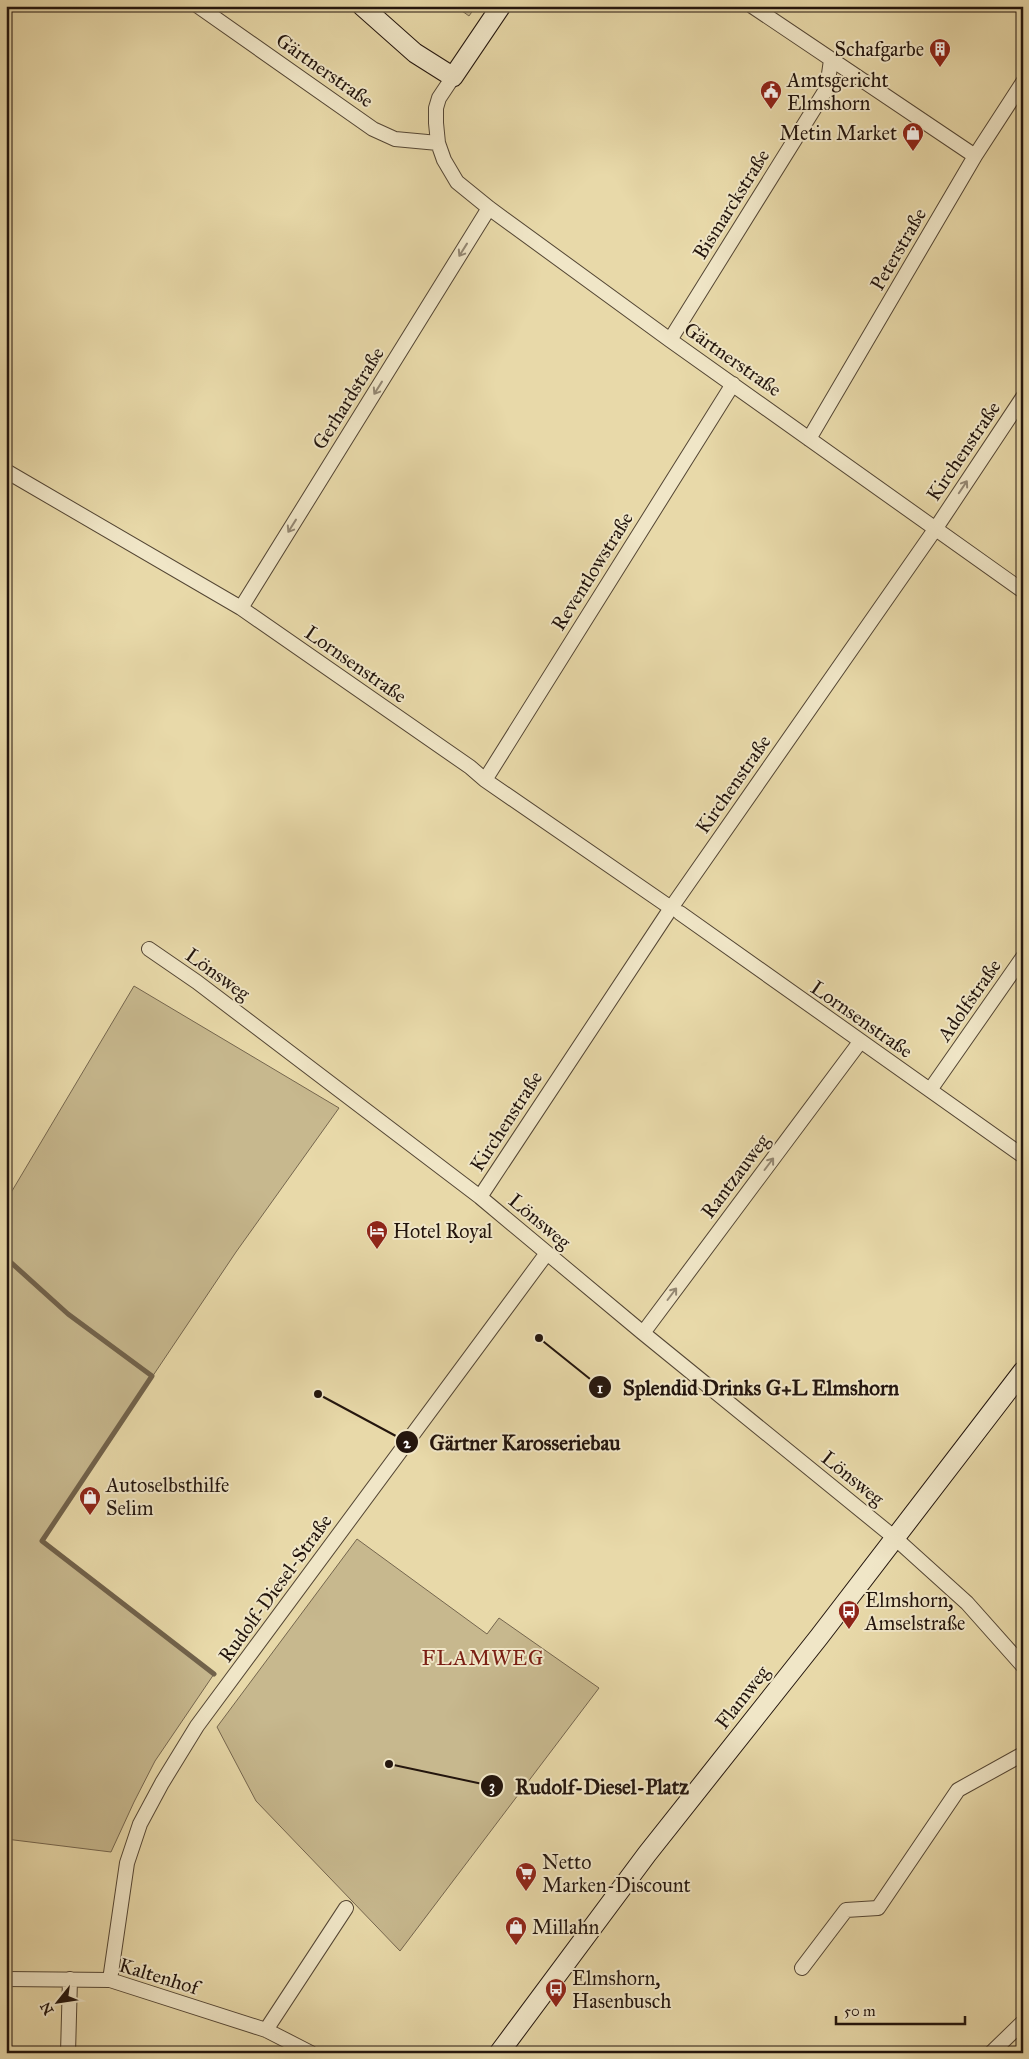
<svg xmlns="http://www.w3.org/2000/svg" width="1029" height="2059" viewBox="0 0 1029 2059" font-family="'IM FELL Great Primer',serif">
	<rect width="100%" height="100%" fill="#e8d9a9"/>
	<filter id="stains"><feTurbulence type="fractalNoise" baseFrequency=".004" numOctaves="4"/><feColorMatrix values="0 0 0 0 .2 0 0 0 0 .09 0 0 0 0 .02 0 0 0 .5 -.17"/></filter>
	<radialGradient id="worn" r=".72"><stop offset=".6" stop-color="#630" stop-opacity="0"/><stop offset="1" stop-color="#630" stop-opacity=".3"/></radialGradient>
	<path fill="#c7b88e" stroke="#75664e" d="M 455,6 L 476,6 L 469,16 Z
		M 134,986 L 339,1108 L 236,1252 L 42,1541 L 214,1674 L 155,1761 L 134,1802 L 111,1852 L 6,1839 L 6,1201 Z
		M 357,1539 L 487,1634 L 499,1618 L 599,1688 L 400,1951 L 256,1801 L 217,1727 Z"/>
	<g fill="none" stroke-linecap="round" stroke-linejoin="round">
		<path stroke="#71624b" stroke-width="5" d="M 6,1258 L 68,1314 L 152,1376 L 42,1541 L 214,1674"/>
		<g stroke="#544634" stroke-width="16">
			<path id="street" d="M 198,6 L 373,129 L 395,139 L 438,143
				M 752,6 L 975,156
				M 453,77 L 439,98 L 436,108 L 436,123 L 438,143 L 444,160 L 457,182 L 489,208 L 670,340 L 1023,591
				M 670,340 L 827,88 L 831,60
				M 809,439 L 975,156 L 1023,82
				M 6,471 L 241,608 L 470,767 L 485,780 L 671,908
				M 241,608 L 489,208
				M 485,780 L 733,384
				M 680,913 L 1023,1156
				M 149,949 L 197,982 L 480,1197 L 643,1333 L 895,1538 L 967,1603 L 1023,1666
				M 930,1090 L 1023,957
				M 480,1197 L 671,908 L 936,528 L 1023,397
				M 643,1333 L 860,1042
				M 802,1968 L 846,1910 L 878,1908 L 958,1790 L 1023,1754
				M 6,1979 L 110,1980 L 266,2030 L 311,2053
				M 110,1980 L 127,1863 L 140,1824 L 162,1783 L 197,1726 L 547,1253
				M 266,2030 L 346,1908
				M 68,2053 L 70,1979
				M 991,2053 L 1023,2022"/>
		</g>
		<g stroke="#23150d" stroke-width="21">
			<path id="secondary" d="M 362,6 L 415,53 L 453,77 L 501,6
				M 499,2053 L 647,1854 L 819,1637 L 1023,1371"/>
		</g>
		<use href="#street" stroke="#f0e6c7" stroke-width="14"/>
		<use href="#secondary" stroke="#f0e6c7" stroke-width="19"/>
	</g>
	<defs><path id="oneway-shaft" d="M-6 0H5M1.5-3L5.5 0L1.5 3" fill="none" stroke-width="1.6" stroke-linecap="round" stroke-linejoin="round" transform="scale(1.25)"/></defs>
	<g stroke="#948873">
		<use href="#oneway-shaft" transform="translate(463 250) rotate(122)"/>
		<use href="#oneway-shaft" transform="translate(378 388) rotate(122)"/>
		<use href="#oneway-shaft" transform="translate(963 487) rotate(-56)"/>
		<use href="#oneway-shaft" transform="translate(292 526) rotate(122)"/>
		<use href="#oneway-shaft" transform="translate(769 1164) rotate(-53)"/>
		<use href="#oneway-shaft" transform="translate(672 1294) rotate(-53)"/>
	</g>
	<defs>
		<g id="building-pin" transform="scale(1.125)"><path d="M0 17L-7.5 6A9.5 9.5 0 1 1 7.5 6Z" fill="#8f2418" stroke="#f0e6c7"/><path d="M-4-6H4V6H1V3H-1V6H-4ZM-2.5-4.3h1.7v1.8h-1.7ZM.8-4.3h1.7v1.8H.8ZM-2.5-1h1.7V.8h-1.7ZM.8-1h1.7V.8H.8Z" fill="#fff"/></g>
		<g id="civic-pin" transform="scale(1.125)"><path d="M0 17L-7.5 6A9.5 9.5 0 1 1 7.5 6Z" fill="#8f2418" stroke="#f0e6c7"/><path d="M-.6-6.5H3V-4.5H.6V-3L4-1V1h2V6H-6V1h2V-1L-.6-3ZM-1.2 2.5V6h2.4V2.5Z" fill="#fff"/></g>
		<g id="shop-pin" transform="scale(1.125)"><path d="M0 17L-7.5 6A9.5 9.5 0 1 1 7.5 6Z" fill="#8f2418" stroke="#f0e6c7"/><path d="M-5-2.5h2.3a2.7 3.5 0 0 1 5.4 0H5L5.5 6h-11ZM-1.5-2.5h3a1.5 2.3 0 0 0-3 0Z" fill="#fff"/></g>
		<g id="hotel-pin" transform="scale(1.125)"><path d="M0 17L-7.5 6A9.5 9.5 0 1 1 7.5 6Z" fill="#8f2418" stroke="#f0e6c7"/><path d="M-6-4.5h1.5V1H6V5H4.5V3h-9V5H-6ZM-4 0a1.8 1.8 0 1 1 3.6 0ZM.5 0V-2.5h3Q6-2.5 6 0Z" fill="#fff"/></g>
		<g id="bus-pin" transform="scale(1.125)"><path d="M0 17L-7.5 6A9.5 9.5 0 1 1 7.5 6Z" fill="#8f2418" stroke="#f0e6c7"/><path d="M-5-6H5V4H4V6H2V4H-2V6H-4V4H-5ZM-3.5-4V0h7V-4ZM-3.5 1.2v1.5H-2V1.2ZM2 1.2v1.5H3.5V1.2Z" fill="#fff"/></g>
		<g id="supermarket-pin" transform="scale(1.125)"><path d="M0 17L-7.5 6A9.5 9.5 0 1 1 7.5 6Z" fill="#8f2418" stroke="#f0e6c7"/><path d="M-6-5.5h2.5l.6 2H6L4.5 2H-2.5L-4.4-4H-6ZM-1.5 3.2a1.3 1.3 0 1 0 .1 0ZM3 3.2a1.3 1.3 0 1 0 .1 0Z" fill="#fff"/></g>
	</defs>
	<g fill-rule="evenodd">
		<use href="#building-pin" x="940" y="49"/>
		<use href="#civic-pin" x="771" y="91"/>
		<use href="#shop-pin" x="913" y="133"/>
		<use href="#hotel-pin" x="377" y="1231"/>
		<use href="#shop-pin" x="90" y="1497"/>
		<use href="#bus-pin" x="849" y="1611"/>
		<use href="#supermarket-pin" x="526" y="1873"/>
		<use href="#shop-pin" x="516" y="1927"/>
		<use href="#bus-pin" x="556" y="1989"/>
	</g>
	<g text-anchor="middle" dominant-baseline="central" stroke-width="4" stroke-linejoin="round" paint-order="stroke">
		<g font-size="20" fill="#23150d" stroke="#f0e6c7" text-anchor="start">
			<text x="924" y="49" text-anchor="end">Schafgarbe</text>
			<text x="787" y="80">Amtsgericht<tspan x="787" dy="23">Elmshorn</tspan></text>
			<text x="897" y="133" text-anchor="end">Metin Market</text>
			<text x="393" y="1231">Hotel Royal</text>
			<text x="106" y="1485">Autoselbsthilfe<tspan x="106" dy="23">Selim</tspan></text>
			<text x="865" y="1600">Elmshorn,<tspan x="865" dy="23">Amselstraße</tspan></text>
			<text x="542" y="1862">Netto<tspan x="542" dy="23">Marken-Discount</tspan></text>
			<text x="532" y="1927">Millahn</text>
			<text x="572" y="1978">Elmshorn,<tspan x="572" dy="23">Hasenbusch</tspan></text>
		</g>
		<g font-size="20" fill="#23150d" stroke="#f0e6c7">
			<text transform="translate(325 70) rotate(35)">Gärtnerstraße</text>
			<text transform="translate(731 204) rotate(-58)">Bismarckstraße</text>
			<text transform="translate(898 249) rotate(-60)">Peterstraße</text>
			<text transform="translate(733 359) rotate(35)">Gärtnerstraße</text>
			<text transform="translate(348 398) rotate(-58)">Gerhardstraße</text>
			<text transform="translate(963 451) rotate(-56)">Kirchenstraße</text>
			<text transform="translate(592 571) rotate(-58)">Reventlowstraße</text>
			<text transform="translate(356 664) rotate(35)">Lornsenstraße</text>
			<text transform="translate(733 784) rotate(-55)">Kirchenstraße</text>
			<text transform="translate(218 974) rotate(36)">Lönsweg</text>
			<text transform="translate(969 1000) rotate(-55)">Adolfstraße</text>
			<text transform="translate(862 1019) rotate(35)">Lornsenstraße</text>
			<text transform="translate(506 1121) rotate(-57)">Kirchenstraße</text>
			<text transform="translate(735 1176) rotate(-53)">Rantzauweg</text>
			<text transform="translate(540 1221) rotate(40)">Lönsweg</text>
			<text transform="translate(853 1478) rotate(39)">Lönsweg</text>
			<text transform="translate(275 1588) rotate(-54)">Rudolf-Diesel-Straße</text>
			<text transform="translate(742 1697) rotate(-52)">Flamweg</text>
			<text transform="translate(159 1976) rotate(17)">Kaltenhof</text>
		</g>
		<g font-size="21" letter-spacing="1" fill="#7a1f14" stroke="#f0e6c7">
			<text x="483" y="1658">FLAMWEG</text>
		</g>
	</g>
	<path fill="none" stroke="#23150d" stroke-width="2" d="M539 1338L600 1387M318 1394L407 1442M389 1764L492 1786"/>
	<g fill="#23150d" stroke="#f0e6c7" stroke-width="2">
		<circle cx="539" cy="1338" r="5"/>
		<circle cx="318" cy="1394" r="5"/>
		<circle cx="389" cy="1764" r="5"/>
		<circle cx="600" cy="1387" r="12"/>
		<circle cx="407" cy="1442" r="12"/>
		<circle cx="492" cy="1786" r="12"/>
	</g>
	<g font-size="15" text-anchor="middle" font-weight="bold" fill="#fff">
		<text x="600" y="1393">1</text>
		<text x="407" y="1448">2</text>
		<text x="492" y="1791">3</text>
	</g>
	<g font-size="21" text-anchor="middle" font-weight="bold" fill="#23150d" stroke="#f0e6c7" stroke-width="4" stroke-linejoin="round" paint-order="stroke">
		<text x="761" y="1395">Splendid Drinks G+L Elmshorn</text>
		<text x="525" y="1450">Gärtner Karosseriebau</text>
		<text x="602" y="1794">Rudolf-Diesel-Platz</text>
	</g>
	<rect width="1029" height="2059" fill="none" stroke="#e8d9a9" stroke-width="25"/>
	<rect x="8" y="8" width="1014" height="2044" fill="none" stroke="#23150d" stroke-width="2.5"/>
	<rect x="12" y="12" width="1004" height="2034" fill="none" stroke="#23150d"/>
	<g transform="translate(58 2002) rotate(240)" stroke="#f0e6c7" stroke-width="4" paint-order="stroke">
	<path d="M0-4L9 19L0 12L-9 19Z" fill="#23150d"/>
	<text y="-8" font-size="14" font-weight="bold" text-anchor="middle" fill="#23150d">N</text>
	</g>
	<path d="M836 2016v8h129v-8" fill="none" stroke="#23150d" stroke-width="2.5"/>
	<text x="844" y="2016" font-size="15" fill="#23150d" stroke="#f0e6c7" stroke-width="4" paint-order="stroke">50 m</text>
	<rect width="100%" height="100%" filter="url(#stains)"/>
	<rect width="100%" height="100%" fill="url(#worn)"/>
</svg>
